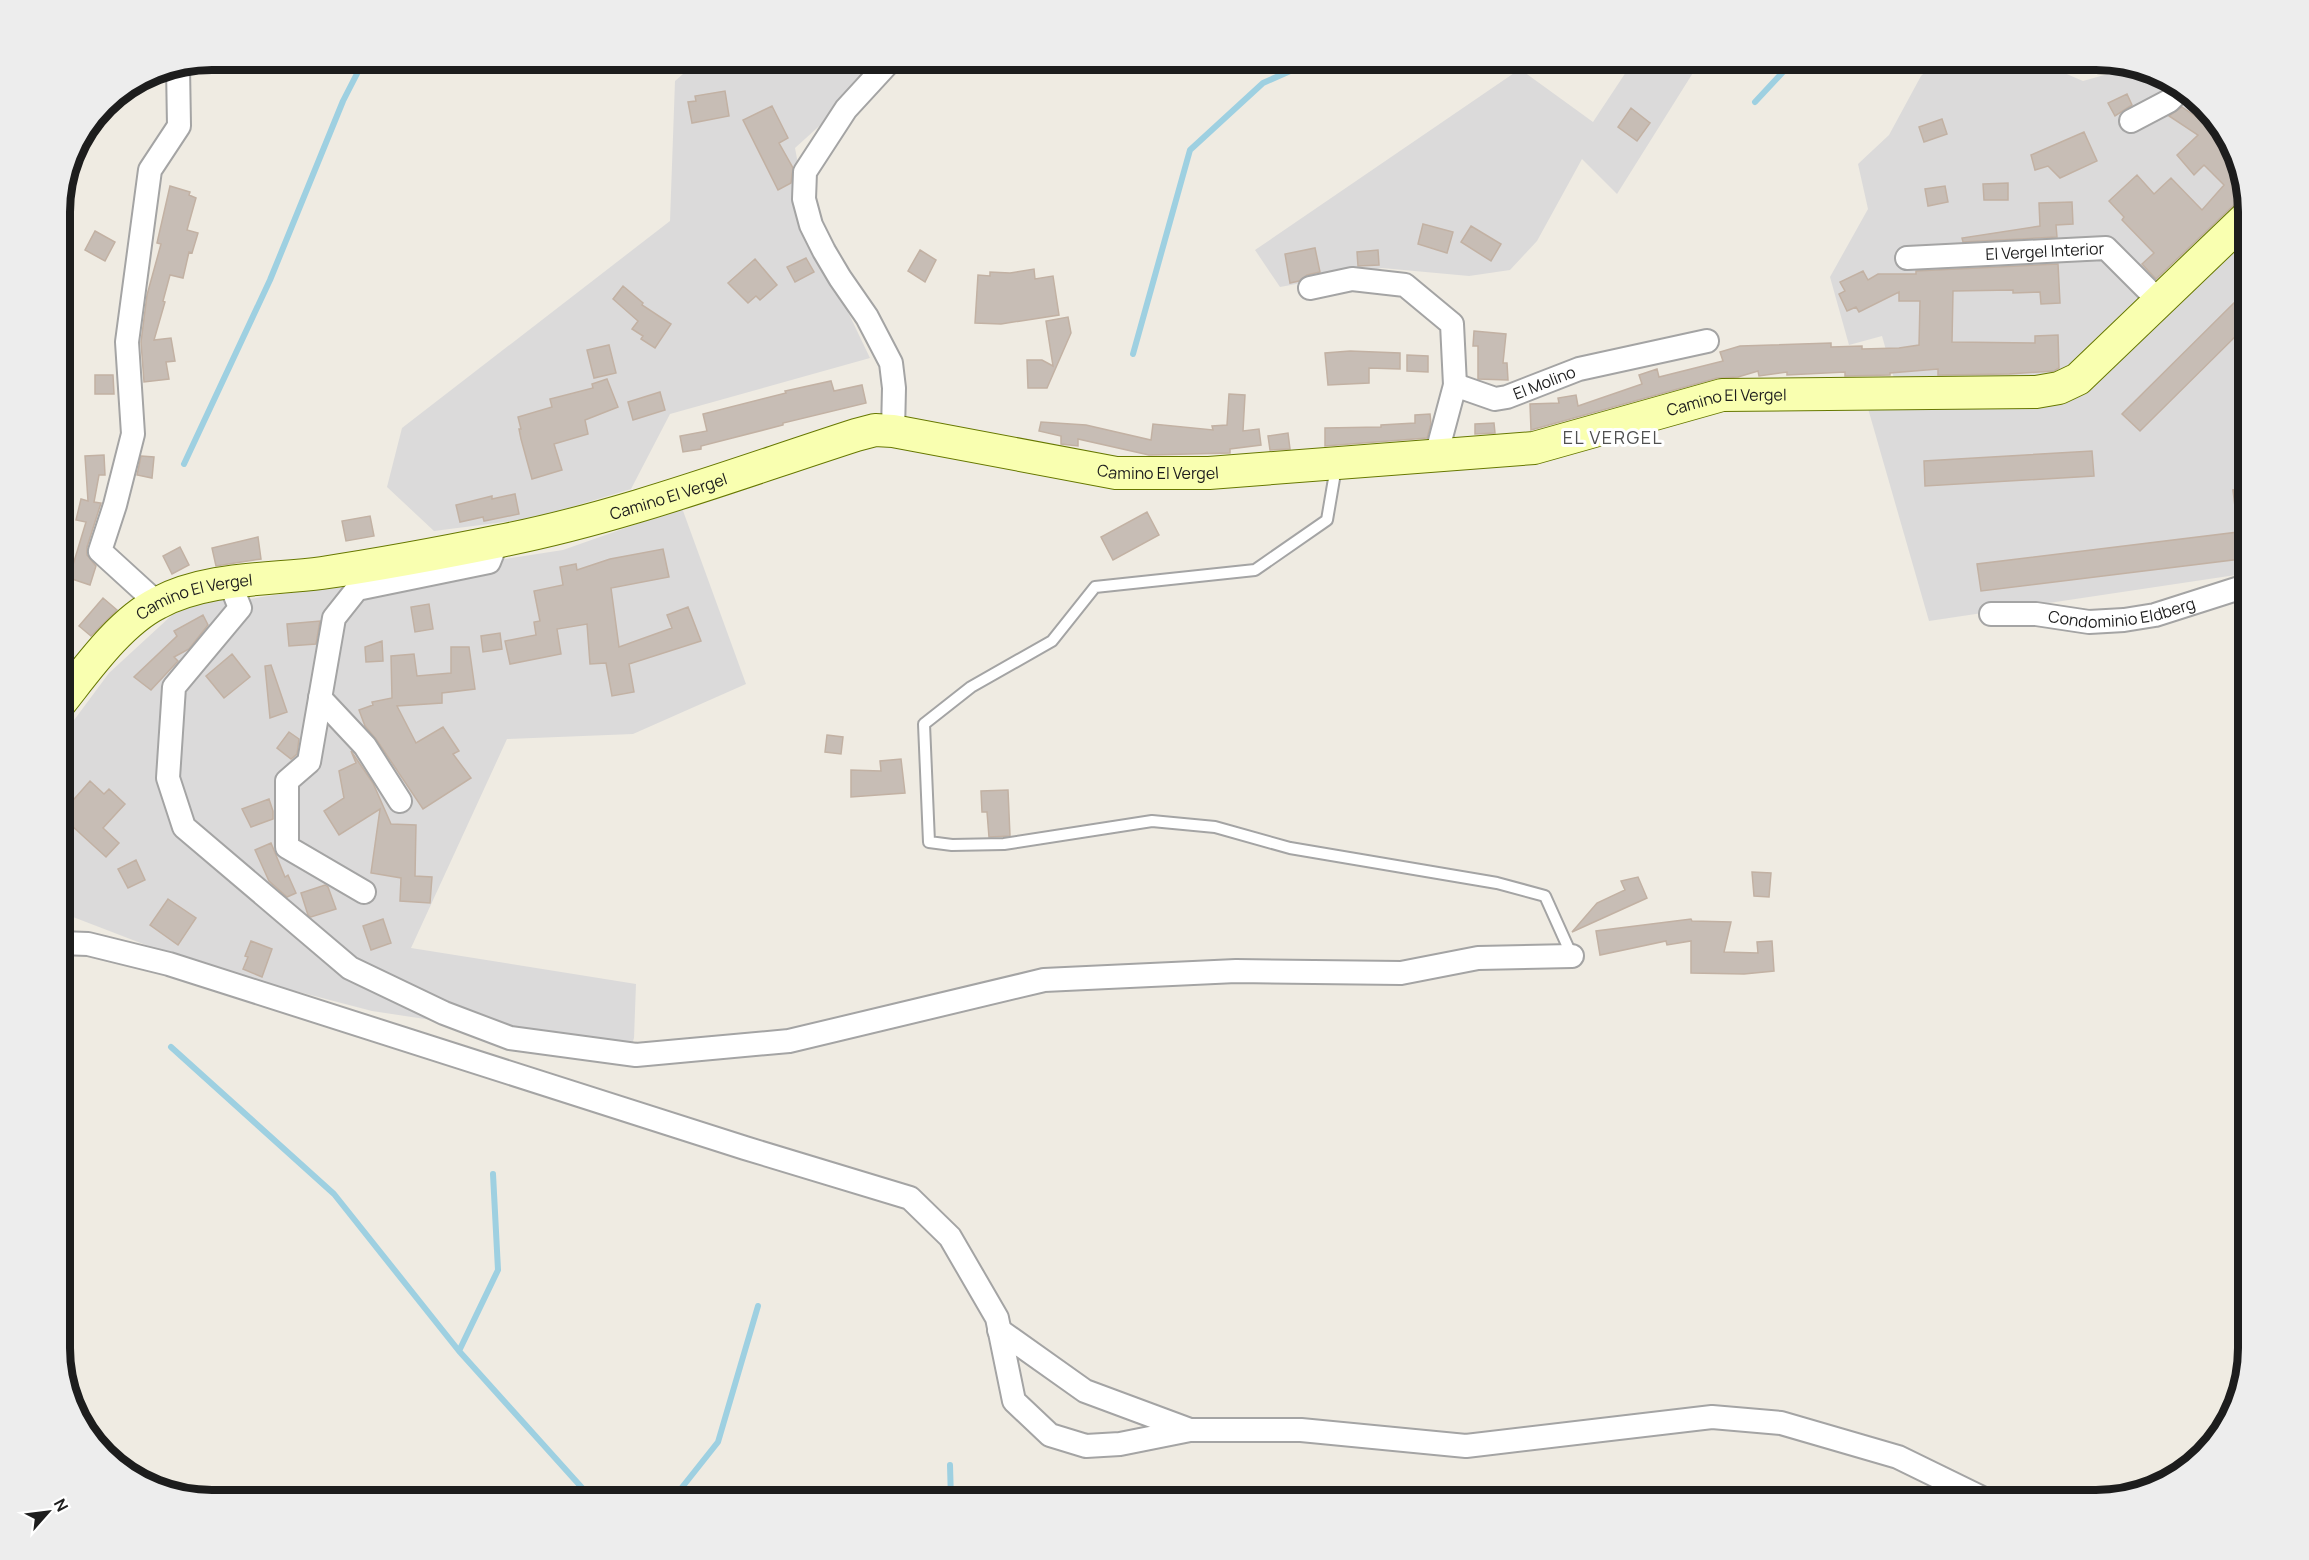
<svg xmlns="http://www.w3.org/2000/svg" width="2309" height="1560" viewBox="0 0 2309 1560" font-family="Manrope,sans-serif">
	<rect width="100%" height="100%" fill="#efebe2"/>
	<path fill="#dbdada" d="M 699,60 L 886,60 L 859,90 L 795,148 L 801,180 L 801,214 L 870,358 L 670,414 L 631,489 L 535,518 L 434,531 L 387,487 L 402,428 L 670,221 L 675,81 Z
		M 1634,60 L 1701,60 L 1617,194 L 1582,159 L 1537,241 L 1510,270 L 1469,276 L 1382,268 L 1280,287 L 1255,250 L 1520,69 L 1593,122 Z
		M 1938,60 L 2034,60 L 2083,81 L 2122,70 L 2121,68 L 2182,86 L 2233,145 L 2249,212 L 2249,573 L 1929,621 L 1867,405 L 1899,396 L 1882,336 L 1849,345 L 1830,277 L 1868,209 L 1858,164 L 1889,135 L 1921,76 Z
		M 682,508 L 746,684 L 633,734 L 507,739 L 411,948 L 636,984 L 634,1038 L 630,1050 L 372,1011 L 203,967 L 60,912 L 60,739 L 109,673 L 172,615 L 212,598 L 250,599 L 563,550 Z"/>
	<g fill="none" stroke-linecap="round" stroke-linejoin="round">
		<path stroke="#9ed0e1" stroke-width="6" d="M 1755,102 L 1794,60
			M 1133,354 L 1190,150 L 1263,83 L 1315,60
			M 184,464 L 270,280 L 343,101 L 364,60
			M 171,1047 L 334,1194 L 459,1351 L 593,1500
			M 459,1351 L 498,1270 L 493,1174
			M 950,1465 L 951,1500
			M 672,1500 L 718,1442 L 758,1306"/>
	</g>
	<path fill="#c7bdb5" stroke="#c2b1a3" stroke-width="1.5" d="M 725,91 L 729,116 L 692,123 L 688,102 L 696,101 L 695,96 Z
		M 2127,94 L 2132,105 L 2115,116 L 2108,103 Z
		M 772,106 L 788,138 L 779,143 L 793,168 L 791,183 L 778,190 L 743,120 Z
		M 2182,107 L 2201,120 L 2206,114 L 2233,145 L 2246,197 L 2237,202 L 2156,279 L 2142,264 L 2154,253 L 2122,220 L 2124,217 L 2109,201 L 2137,175 L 2154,194 L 2171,178 L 2202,210 L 2224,185 L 2204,165 L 2194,175 L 2177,155 L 2198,135 L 2169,116 Z
		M 1631,108 L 1650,123 L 1637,141 L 1618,127 Z
		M 1942,119 L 1947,134 L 1924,142 L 1919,127 Z
		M 2084,132 L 2097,161 L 2060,178 L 2048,166 L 2035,170 L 2031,155 Z
		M 2008,183 L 2008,200 L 1984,200 L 1983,184 Z
		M 170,186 L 190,192 L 189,195 L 196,198 L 187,230 L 198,233 L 192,253 L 189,252 L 183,278 L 170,275 L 163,301 L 165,302 L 154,340 L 171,338 L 175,361 L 166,362 L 169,379 L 144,382 L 141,342 L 147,295 L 161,244 L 157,243 Z
		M 1945,186 L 1948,202 L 1928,206 L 1925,189 Z
		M 2072,202 L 2073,224 L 2056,225 L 2057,237 L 1963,242 L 1962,238 L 2040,226 L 2039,203 Z
		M 1423,224 L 1453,232 L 1447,253 L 1418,244 Z
		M 1471,226 L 1501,244 L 1491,261 L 1461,242 Z
		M 95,231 L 115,242 L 105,261 L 85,250 Z
		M 1315,248 L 1320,272 L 1307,275 L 1299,281 L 1290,283 L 1285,254 Z
		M 920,250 L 936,260 L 925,282 L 908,271 Z
		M 1378,250 L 1379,265 L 1358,266 L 1357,252 Z
		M 806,258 L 814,272 L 795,282 L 787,267 Z
		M 755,259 L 777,285 L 760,300 L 756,296 L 748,303 L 728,283 Z
		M 2058,264 L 2060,303 L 2041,304 L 2040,292 L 2013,293 L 2013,290 L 1953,291 L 1952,342 L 2035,343 L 2035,336 L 2058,335 L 2059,368 L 2054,371 L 2009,374 L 1938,375 L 1938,369 L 1890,373 L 1890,375 L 1845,376 L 1845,372 L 1787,375 L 1787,372 L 1759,376 L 1758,371 L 1738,377 L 1717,378 L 1531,430 L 1530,404 L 1559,403 L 1558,398 L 1576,395 L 1578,406 L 1642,384 L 1639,375 L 1657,369 L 1659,377 L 1723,361 L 1720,352 L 1740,346 L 1831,343 L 1831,347 L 1862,346 L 1862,349 L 1899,348 L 1919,345 L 1920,301 L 1899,301 L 1899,292 L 1859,312 L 1856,307 L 1847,311 L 1839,294 L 1845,291 L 1840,282 L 1863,271 L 1868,280 L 1878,274 L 1916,274 L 1916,271 Z
		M 1034,269 L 1035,279 L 1053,276 L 1059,315 L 1001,324 L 975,323 L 978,275 L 990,276 L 990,272 L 1010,273 Z
		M 623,286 L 643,303 L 642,305 L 671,324 L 655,348 L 641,339 L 643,336 L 632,329 L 638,321 L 613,299 Z
		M 2249,288 L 2249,323 L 2140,431 L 2122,414 Z
		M 1068,317 L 1071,333 L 1047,388 L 1028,388 L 1027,360 L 1042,360 L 1053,366 L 1046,321 Z
		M 1474,331 L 1506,334 L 1503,363 L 1507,363 L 1508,380 L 1478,379 L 1478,346 L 1473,346 Z
		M 609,345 L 616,373 L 594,378 L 587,350 Z
		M 1350,351 L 1400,353 L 1400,369 L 1369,368 L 1369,383 L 1328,385 L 1325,353 Z
		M 1407,355 L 1428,356 L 1428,372 L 1407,371 Z
		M 95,375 L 113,375 L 114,394 L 95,394 Z
		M 607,379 L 618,407 L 585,420 L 588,434 L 554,444 L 562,470 L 532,479 L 521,439 L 519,429 L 521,429 L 518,417 L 552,407 L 550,399 L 593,388 L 592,384 Z
		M 831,381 L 834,391 L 862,385 L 866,403 L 783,423 L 783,425 L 701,446 L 701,449 L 683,452 L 680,436 L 707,431 L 703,414 L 786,393 L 785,391 Z
		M 660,392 L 665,410 L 633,420 L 628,402 Z
		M 1229,394 L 1245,395 L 1243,431 L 1259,429 L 1261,445 L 1230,449 L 1230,453 L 1149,455 L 1078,439 L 1078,446 L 1061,444 L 1061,436 L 1039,431 L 1041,422 L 1086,425 L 1151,440 L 1153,424 L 1213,430 L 1212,426 L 1227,425 Z
		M 1430,414 L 1431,424 L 1427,438 L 1325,446 L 1325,428 L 1381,427 L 1381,425 L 1415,423 L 1415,415 Z
		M 1494,423 L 1495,433 L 1475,434 L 1475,424 Z
		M 1288,433 L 1290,449 L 1270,450 L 1268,436 Z
		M 2092,451 L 2094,476 L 1925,486 L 1924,461 Z
		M 104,455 L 105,475 L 99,475 L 94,502 L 101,503 L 87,547 L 87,555 L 96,566 L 90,585 L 69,578 L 86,522 L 76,520 L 81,499 L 88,501 L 85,456 Z
		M 141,456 L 154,457 L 152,478 L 137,475 Z
		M 2249,488 L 2249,558 L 1981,591 L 1977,564 L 2238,532 L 2233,490 Z
		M 515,494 L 519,514 L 484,521 L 483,517 L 460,522 L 456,505 L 492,496 L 492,499 Z
		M 1147,512 L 1159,535 L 1113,560 L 1101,537 Z
		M 370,516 L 374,536 L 346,541 L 342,521 Z
		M 258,537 L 261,559 L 216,566 L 212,548 Z
		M 180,547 L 189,565 L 172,574 L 163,556 Z
		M 663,549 L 669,577 L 611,588 L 619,647 L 672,628 L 667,615 L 688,607 L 701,641 L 629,664 L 634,692 L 612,696 L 606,663 L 590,664 L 587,624 L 557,629 L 561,654 L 510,664 L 505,641 L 536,635 L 534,622 L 540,621 L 534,591 L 563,585 L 560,567 L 576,564 L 577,570 L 610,559 Z
		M 103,598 L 117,610 L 91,636 L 79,626 Z
		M 429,604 L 433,629 L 415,632 L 411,607 Z
		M 203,615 L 208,625 L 189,649 L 174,657 L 178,661 L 151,690 L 134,677 L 177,636 L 174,631 Z
		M 320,621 L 316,644 L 289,646 L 287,624 Z
		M 500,633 L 502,649 L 483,652 L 481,636 Z
		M 382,641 L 383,661 L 366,662 L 365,647 Z
		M 451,647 L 469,647 L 475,689 L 442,693 L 442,703 L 397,706 L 416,743 L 443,727 L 459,751 L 453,754 L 471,778 L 423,809 L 376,739 L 365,726 L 359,710 L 373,705 L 372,702 L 392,698 L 391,656 L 414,654 L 417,676 L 451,673 Z
		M 232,654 L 250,677 L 224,698 L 206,676 Z
		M 271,665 L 287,712 L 270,718 L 265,666 Z
		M 289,732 L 299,739 L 297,754 L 291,759 L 277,748 Z
		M 827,735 L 843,737 L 841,754 L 825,752 Z
		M 351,751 L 373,783 L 391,824 L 416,825 L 415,876 L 432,877 L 430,903 L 400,901 L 401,878 L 371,873 L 380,809 L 339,835 L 324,811 L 344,798 L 339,771 L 356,763 Z
		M 901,759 L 905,793 L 851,797 L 851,770 L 881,771 L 880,761 Z
		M 90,781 L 104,794 L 109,789 L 125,804 L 103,828 L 119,843 L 106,857 L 60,815 Z
		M 1008,790 L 1010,836 L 989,837 L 987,812 L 982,812 L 981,791 Z
		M 269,799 L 273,811 L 273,819 L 251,827 L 242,809 Z
		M 271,843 L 285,877 L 288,875 L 296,893 L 287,897 L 269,881 L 255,850 Z
		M 136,860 L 145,880 L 128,888 L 118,869 Z
		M 1752,872 L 1771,873 L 1769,897 L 1754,896 Z
		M 1638,877 L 1647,898 L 1572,932 L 1597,903 L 1625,890 L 1621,881 Z
		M 325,885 L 328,887 L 336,909 L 311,917 L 308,915 L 301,893 Z
		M 168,899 L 196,918 L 178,945 L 150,925 Z
		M 383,919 L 391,943 L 371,950 L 363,926 Z
		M 1691,919 L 1692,921 L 1731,922 L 1724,952 L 1758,953 L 1757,942 L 1772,941 L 1774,971 L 1744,974 L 1691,973 L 1691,941 L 1667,945 L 1666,941 L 1600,955 L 1596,931 Z
		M 251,941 L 272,949 L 262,977 L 243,969 L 248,957 L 245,956 Z"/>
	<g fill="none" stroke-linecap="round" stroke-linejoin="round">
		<g stroke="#a4a4a4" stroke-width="14">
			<path id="lane" d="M 1336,467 L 1327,520 L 1255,570 L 1095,587 L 1052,641 L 971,687 L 924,724 L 929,842 L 952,845 L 1004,844 L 1152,821 L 1215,827 L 1290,848 L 1497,883 L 1545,896 L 1572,956"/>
		</g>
		<g stroke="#a4a4a4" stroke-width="26">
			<g id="street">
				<path d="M 891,60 L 846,109 L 805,172 L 804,199 L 811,225 L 824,251 L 840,278 L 867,317 L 891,363 L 894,388 L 893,431"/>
				<path d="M 2131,121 L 2169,101 L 2183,87"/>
				<path id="s1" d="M 1907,258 L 2106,248 L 2160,302"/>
				<path d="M 1310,288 L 1352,279 L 1405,285 L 1452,324 L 1455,385"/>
				<path id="s2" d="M 1436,456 L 1455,385 L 1495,399 L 1507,397 L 1579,369 L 1707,341"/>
				<path d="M 230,583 L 240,608 L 174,687 L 168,778 L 184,827 L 350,968 L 444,1013 L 510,1038 L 636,1055 L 789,1041 L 1044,980 L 1236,971 L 1401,973 L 1478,958 L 1572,956"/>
				<path d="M 157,603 L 100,551 L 115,505 L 133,434 L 127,342 L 150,170 L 179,126 L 178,67"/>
				<path id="s3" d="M 1991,614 L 2036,614 L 2089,622 L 2124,620 L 2155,615 L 2249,585"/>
				<path d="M 320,698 L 365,746 L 400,801"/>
				<path d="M 364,892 L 287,847 L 287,781 L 309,762 L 334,618 L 357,589 L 489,562 L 497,542"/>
				<path d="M 60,943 L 88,944 L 169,964 L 745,1148 L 910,1198 L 950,1237 L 997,1318 L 1014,1401 L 1050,1435 L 1086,1446 L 1120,1444 L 1190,1430 L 1301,1430 L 1466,1446 L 1712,1417 L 1781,1423 L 1898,1457 L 1986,1500"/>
				<path d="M 999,1330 L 1085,1391 L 1190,1430"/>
			</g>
		</g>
		<g stroke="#677800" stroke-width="34">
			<g id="secondary">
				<path id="s4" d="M 60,703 C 87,669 120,622 158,603 C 207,577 268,580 322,573 C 382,564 441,553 500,541 C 622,517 738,473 856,435 L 875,430 L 893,431 L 1116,473 L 1209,473 L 1534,448 L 1722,395 L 2036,392 L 2059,388 L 2078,379 L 2249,215"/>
			</g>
		</g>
		<use href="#lane" stroke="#fff" stroke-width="10"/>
		<use href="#street" stroke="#fff" stroke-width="22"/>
		<use href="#secondary" stroke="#f9ffb0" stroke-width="32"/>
	</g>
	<g text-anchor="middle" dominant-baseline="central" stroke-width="6" stroke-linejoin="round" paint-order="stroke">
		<g font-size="16" fill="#1d1d1d" stroke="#fff">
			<text stroke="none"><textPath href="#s1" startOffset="138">El Vergel Interior</textPath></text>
			<text stroke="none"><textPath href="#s2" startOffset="168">El Molino</textPath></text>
			<text stroke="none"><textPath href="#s4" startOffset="1744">Camino El Vergel</textPath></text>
			<text stroke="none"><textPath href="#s4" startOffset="1168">Camino El Vergel</textPath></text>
			<text stroke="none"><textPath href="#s4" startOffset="664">Camino El Vergel</textPath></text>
			<text stroke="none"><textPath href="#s4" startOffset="178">Camino El Vergel</textPath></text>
			<text stroke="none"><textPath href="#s3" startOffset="132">Condominio Eldberg</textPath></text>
		</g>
		<g font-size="18" letter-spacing="1.5" fill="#505050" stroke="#fff">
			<text x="1613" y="437">EL VERGEL</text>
		</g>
	</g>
	<path d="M0 0H2309V1560H0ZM212 70H2096A142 142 0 0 1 2238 212V1348A142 142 0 0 1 2096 1490H212A142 142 0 0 1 70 1348V212A142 142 0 0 1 212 70Z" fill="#ededed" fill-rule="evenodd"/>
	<path fill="none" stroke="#1d1d1d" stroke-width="8" d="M212 70H2096A142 142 0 0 1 2238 212V1348A142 142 0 0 1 2096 1490H212A142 142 0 0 1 70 1348V212A142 142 0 0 1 212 70Z"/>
	<g transform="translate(48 1512) rotate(62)" stroke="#ffffff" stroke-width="4.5" paint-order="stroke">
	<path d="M0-4.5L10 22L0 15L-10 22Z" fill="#1d1d1d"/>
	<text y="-9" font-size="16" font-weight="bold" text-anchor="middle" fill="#1d1d1d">N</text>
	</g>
</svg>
